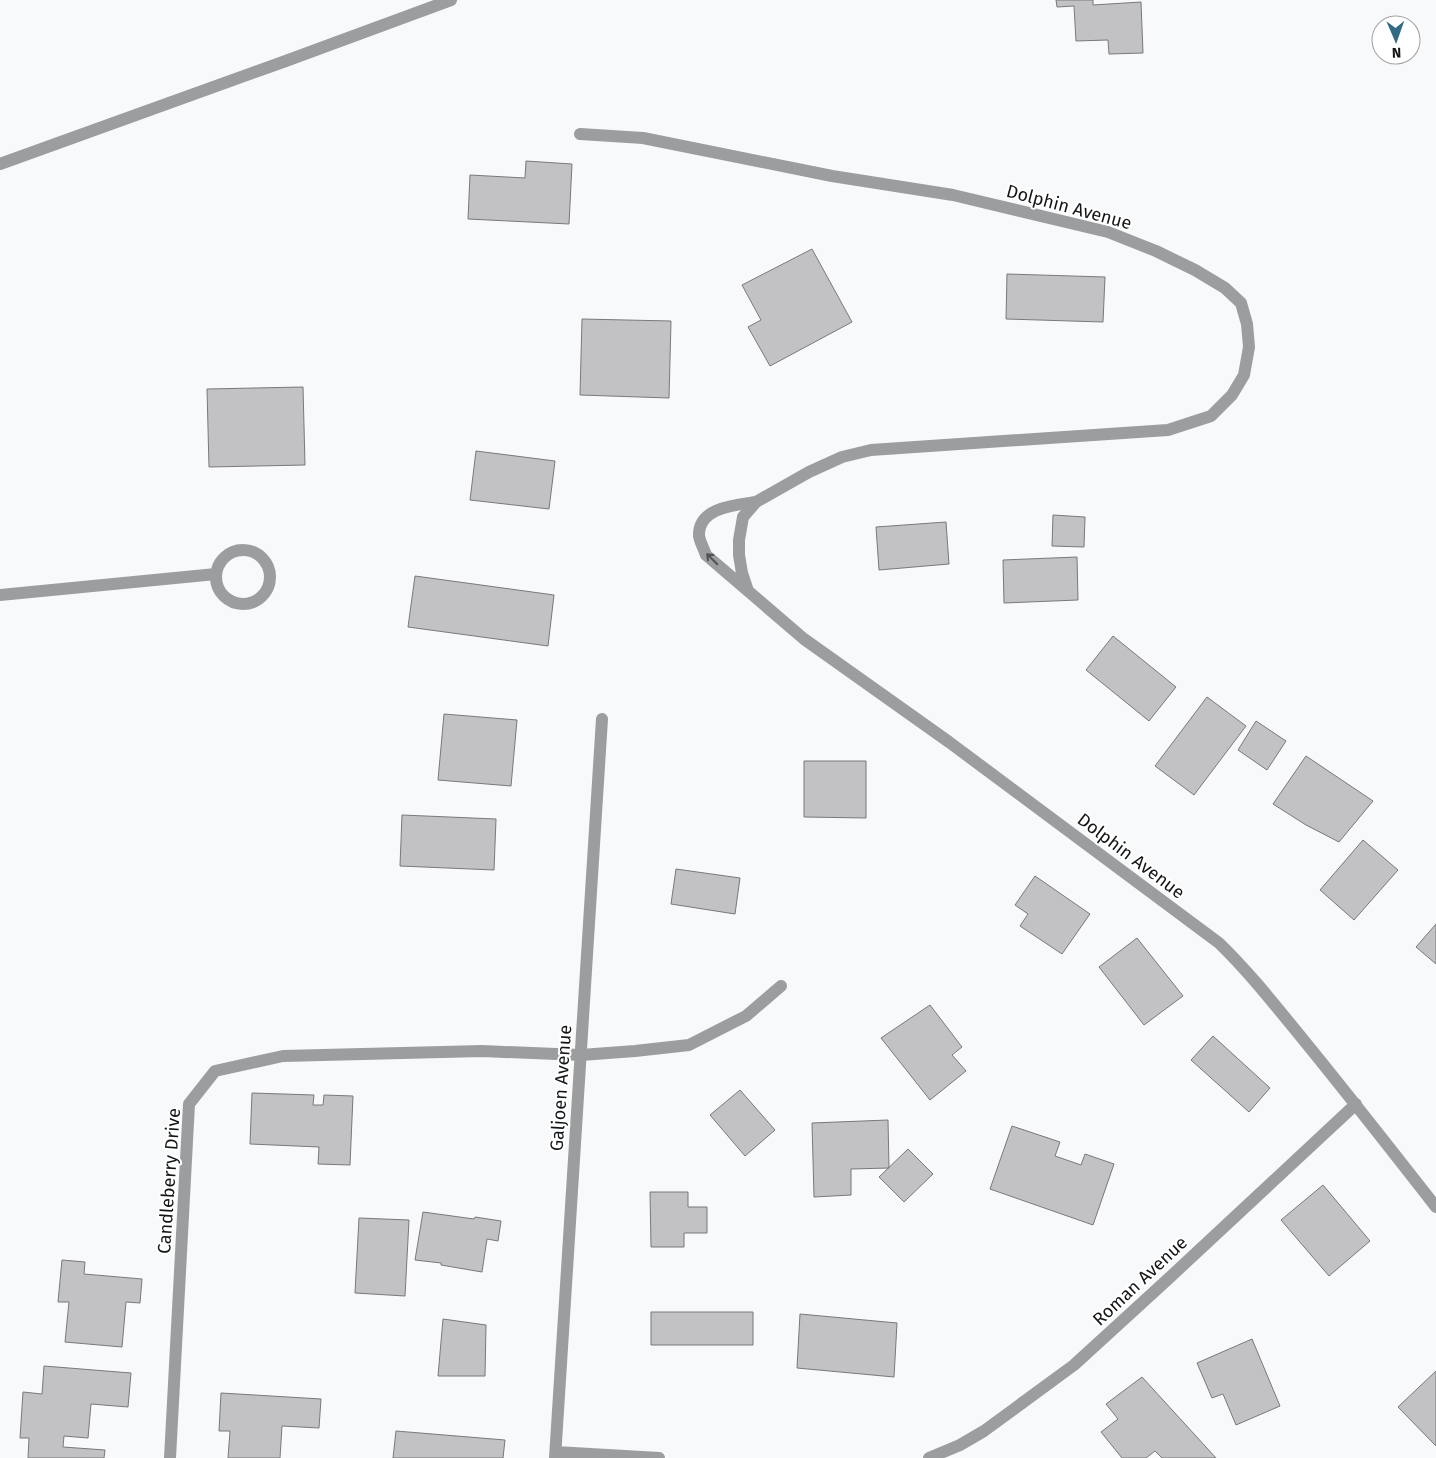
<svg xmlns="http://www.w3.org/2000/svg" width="1436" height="1458" viewBox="0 0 1436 1458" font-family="'Fira Sans',sans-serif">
	<rect width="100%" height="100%" fill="#f7f9fb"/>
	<path fill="#c2c1c4" stroke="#79787a" d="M 1056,0 L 1093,0 L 1093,5 L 1141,2 L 1143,53 L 1109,54 L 1108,40 L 1076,41 L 1074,6 L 1057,7 Z
		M 526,161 L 572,164 L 569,224 L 468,219 L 470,175 L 525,178 Z
		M 812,249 L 852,322 L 770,366 L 748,327 L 761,320 L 742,285 Z
		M 1007,274 L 1105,277 L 1103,322 L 1006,319 Z
		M 582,319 L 671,321 L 669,398 L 580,395 Z
		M 303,387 L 305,465 L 209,467 L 207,389 Z
		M 476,451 L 555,461 L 549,509 L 470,500 Z
		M 1053,515 L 1085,517 L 1084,547 L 1052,546 Z
		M 946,522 L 949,564 L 879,570 L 876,527 Z
		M 1077,557 L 1078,600 L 1004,603 L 1003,560 Z
		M 415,576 L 554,595 L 548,646 L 408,627 Z
		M 1113,636 L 1176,687 L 1149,721 L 1086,670 Z
		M 1207,697 L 1246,726 L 1194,795 L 1155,766 Z
		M 444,714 L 517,720 L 511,786 L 438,780 Z
		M 1256,721 L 1286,741 L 1267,770 L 1238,750 Z
		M 1306,756 L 1373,801 L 1339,842 L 1306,825 L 1273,804 Z
		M 804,761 L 866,761 L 866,818 L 804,817 Z
		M 402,815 L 496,819 L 494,870 L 400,866 Z
		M 1363,840 L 1398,870 L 1354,920 L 1320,890 Z
		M 676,869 L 740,878 L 735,914 L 671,904 Z
		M 1035,876 L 1090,914 L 1062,954 L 1020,926 L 1028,914 L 1015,905 Z
		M 1436,924 L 1436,964 L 1416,947 Z
		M 1137,938 L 1183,996 L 1144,1025 L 1099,967 Z
		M 930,1005 L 962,1047 L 952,1055 L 966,1071 L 930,1100 L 881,1038 Z
		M 1213,1036 L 1270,1088 L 1249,1112 L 1191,1060 Z
		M 740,1090 L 775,1130 L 745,1156 L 710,1115 Z
		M 252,1093 L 314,1095 L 313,1105 L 323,1105 L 324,1095 L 353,1096 L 350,1165 L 318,1164 L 319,1147 L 250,1144 Z
		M 888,1120 L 889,1168 L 851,1169 L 851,1195 L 814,1197 L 812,1123 Z
		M 1012,1126 L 1060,1142 L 1055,1156 L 1081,1165 L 1085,1154 L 1114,1164 L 1093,1225 L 990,1189 Z
		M 908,1149 L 933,1174 L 904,1202 L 879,1177 Z
		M 1323,1185 L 1370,1241 L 1329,1276 L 1281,1220 Z
		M 650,1192 L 688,1192 L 688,1207 L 707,1207 L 707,1233 L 684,1233 L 684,1247 L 651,1247 Z
		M 423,1212 L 474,1219 L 475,1217 L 501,1221 L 498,1241 L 487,1239 L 482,1272 L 441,1265 L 441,1263 L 415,1260 Z
		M 359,1218 L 409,1220 L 405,1296 L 355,1293 Z
		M 62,1260 L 85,1262 L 84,1274 L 142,1279 L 140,1303 L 126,1302 L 122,1347 L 65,1342 L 69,1302 L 58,1302 Z
		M 651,1312 L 753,1312 L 753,1345 L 651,1345 Z
		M 800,1314 L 897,1323 L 894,1377 L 797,1368 Z
		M 443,1319 L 486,1325 L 485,1376 L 438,1376 Z
		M 1252,1339 L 1280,1406 L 1236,1425 L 1223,1394 L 1212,1398 L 1197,1363 Z
		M 44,1366 L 131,1373 L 128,1407 L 91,1404 L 88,1438 L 64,1436 L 63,1447 L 105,1450 L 104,1458 L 28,1458 L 29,1438 L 20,1438 L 23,1392 L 42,1394 Z
		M 1436,1371 L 1436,1446 L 1398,1407 Z
		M 1142,1377 L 1216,1458 L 1162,1458 L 1155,1451 L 1146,1458 L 1122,1458 L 1101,1432 L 1118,1419 L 1106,1404 Z
		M 221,1393 L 321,1399 L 319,1428 L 282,1426 L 280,1458 L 228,1458 L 230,1431 L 219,1431 Z
		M 396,1431 L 505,1440 L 503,1458 L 393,1458 Z"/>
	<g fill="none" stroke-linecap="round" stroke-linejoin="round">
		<path stroke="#9c9d9e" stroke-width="12" d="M 580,134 L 643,138 L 832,176 L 953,195 L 1108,232 L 1156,251 L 1195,270 L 1225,288 L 1241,303 L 1247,324 L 1249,347 L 1244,375 L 1232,395 L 1211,416 L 1168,430 L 871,450 L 842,457 L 809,472 L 756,502 L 743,517 L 739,540 L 739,555 L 742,573 L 748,591
			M 0,164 L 283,62 L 451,0
			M 756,502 C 736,505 698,507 699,536 C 700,542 704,549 706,555 L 804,639 L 949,742 L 1219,943 C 1251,974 1278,1009 1306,1043 C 1350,1097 1393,1152 1436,1207
			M216 577a27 27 0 1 1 54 0a27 27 0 1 1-54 0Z
			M 0,595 L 216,574
			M 556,1452 L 659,1458
			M 170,1458 L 189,1104 L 215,1071 L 283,1056 L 482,1051 L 581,1055 L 635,1051 L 689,1045 L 746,1016 L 781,986
			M 555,1458 L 602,719
			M 929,1458 L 960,1445 L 984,1431 L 1074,1365 L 1167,1280 L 1356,1104"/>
	</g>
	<defs><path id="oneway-shaft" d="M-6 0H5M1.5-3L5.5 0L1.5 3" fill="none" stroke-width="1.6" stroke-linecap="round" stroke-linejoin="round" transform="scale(1.25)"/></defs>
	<use stroke="#515253" href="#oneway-shaft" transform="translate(712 559) rotate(-135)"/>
	<g text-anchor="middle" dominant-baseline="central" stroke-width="4" stroke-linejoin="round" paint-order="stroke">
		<g font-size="18" fill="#141516" stroke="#fff">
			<text transform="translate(1069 207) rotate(15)">Dolphin Avenue</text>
			<text transform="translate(1131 856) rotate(37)">Dolphin Avenue</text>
			<text transform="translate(561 1088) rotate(-86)">Galjoen Avenue</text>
			<text transform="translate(169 1181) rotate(-86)">Candleberry Drive</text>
			<text transform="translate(1140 1281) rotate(-43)">Roman Avenue</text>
		</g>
	</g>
	<g transform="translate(1396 40) rotate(178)"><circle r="24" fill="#ffffff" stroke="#a1a1a2"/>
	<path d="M0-4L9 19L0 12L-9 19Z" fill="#316b84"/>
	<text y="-8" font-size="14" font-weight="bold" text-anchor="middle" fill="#141516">N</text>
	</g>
</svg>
